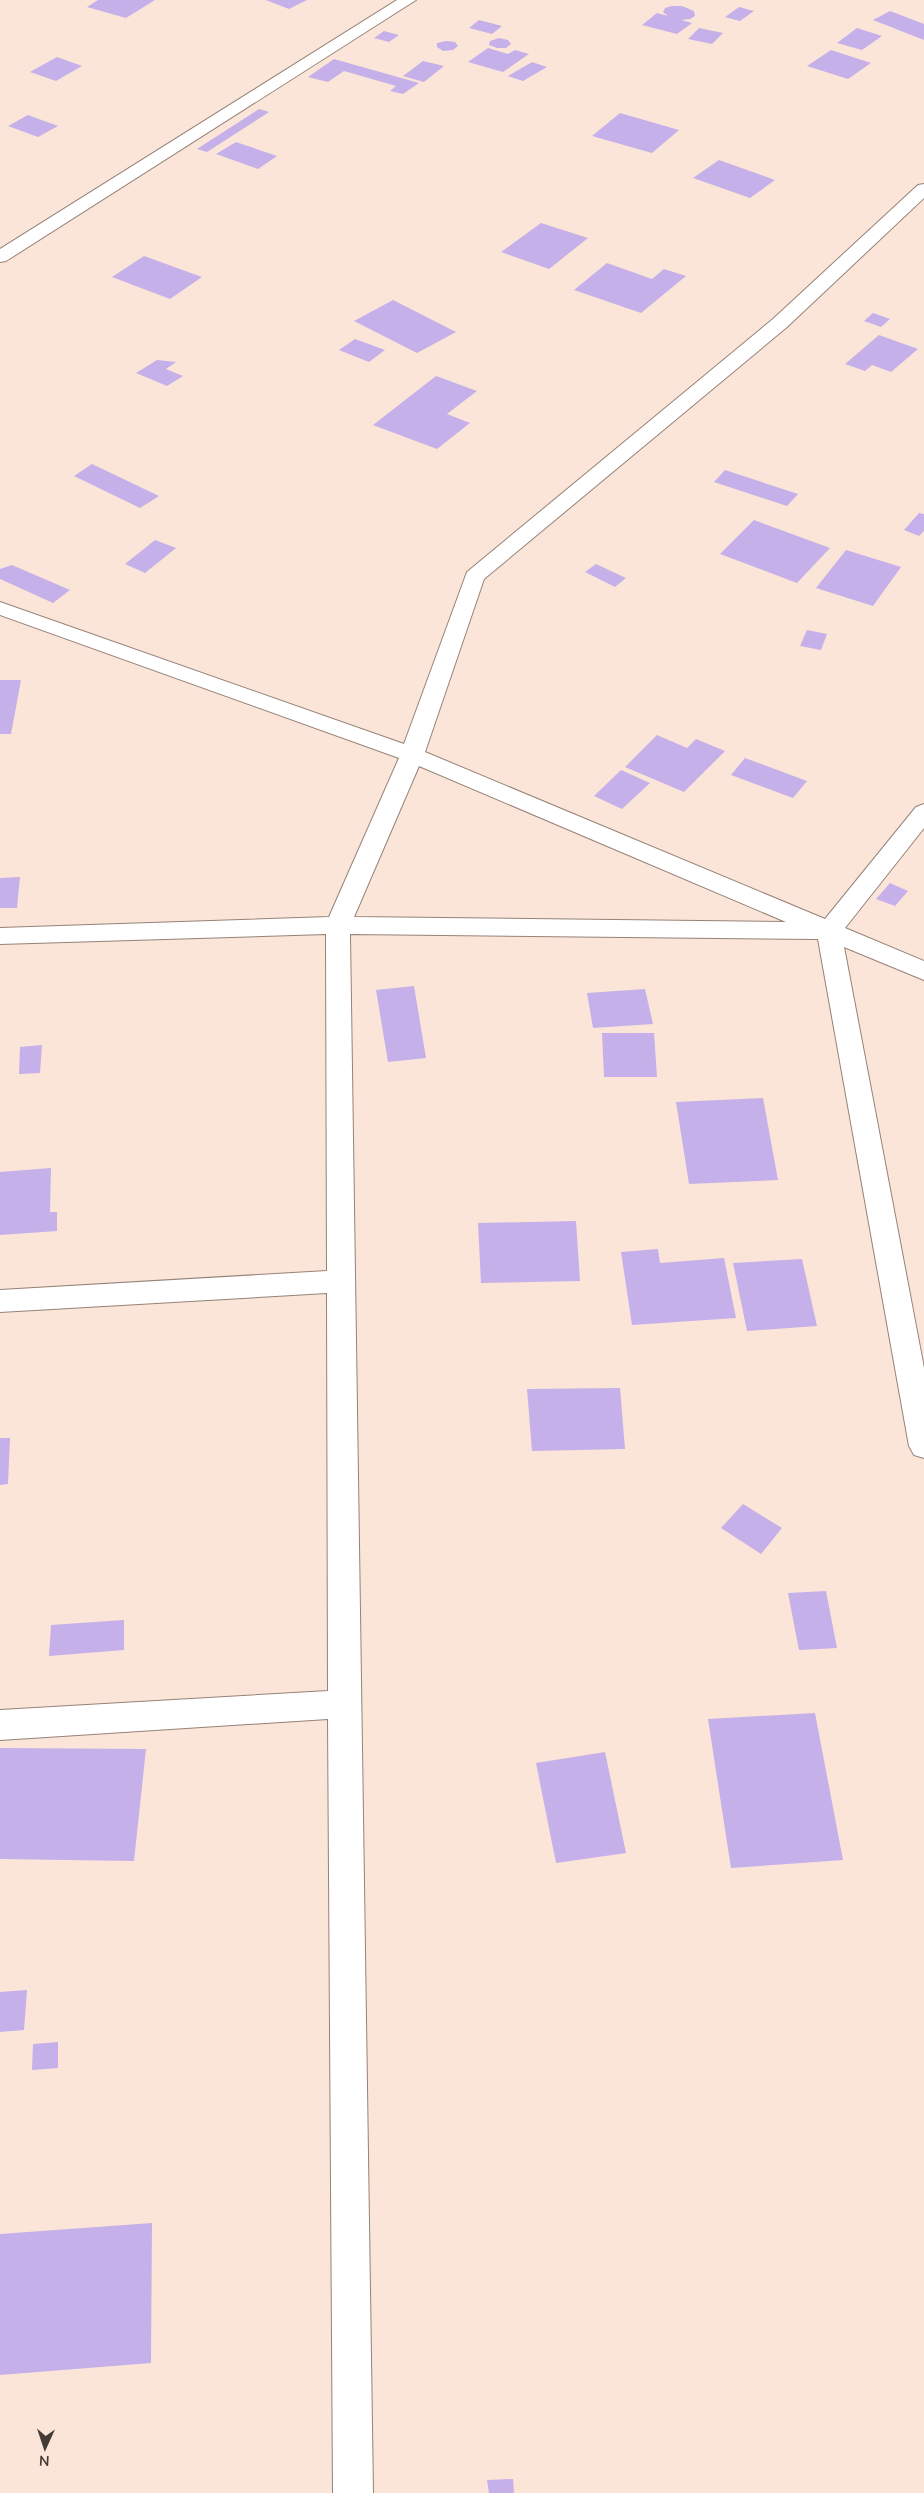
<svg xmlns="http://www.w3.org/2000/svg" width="924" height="2493" viewBox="0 0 924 2493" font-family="'Nunito Sans',sans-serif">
	<rect width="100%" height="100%" fill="#fbe5d9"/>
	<path fill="#c5b0e9" d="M 98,0 L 155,0 L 126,18 L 87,7 Z
		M 266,0 L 307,0 L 289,9 Z
		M 672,6 L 682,6 L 694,11 L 695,16 L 690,19 L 681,20 L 692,23 L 677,34 L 642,25 L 657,13 L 668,16 L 663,12 L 665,8 Z
		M 739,7 L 754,11 L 740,21 L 725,17 Z
		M 890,11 L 924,24 L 924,40 L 873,20 Z
		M 479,20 L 502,26 L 492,34 L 469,28 Z
		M 699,28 L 723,33 L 712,44 L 688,39 Z
		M 857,28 L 882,36 L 862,50 L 837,43 Z
		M 384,31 L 399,35 L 389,42 L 374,38 Z
		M 499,38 L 508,40 L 511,44 L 506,48 L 497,48 L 489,45 L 490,41 Z
		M 446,41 L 455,42 L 458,46 L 453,50 L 443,51 L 437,47 L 437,43 Z
		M 488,48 L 508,54 L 515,50 L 529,54 L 503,72 L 468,62 Z
		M 831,50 L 871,63 L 848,79 L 807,66 Z
		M 57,57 L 82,66 L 56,81 L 30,72 Z
		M 334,59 L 419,83 L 403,94 L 390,91 L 396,86 L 344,71 L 328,82 L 308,77 Z
		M 423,61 L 444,66 L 424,82 L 403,76 Z
		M 532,62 L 547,67 L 523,81 L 508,76 Z
		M 259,109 L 269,112 L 207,152 L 197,149 Z
		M 620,113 L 679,130 L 652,153 L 592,136 Z
		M 28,115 L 58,126 L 38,137 L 8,126 Z
		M 236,142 L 277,156 L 258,169 L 216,154 Z
		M 719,160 L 775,180 L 750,198 L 693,178 Z
		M 541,223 L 588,238 L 549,269 L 501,252 Z
		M 144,256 L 202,277 L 170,299 L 112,277 Z
		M 607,263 L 652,279 L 664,269 L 686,276 L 641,313 L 574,290 Z
		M 393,300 L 456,332 L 417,353 L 354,321 Z
		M 873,313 L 890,319 L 881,327 L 864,321 Z
		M 879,335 L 918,349 L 891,372 L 872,365 L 865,371 L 845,364 Z
		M 355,339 L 385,350 L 369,362 L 339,350 Z
		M 157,360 L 176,362 L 166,369 L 183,376 L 167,386 L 136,373 Z
		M 436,376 L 477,391 L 447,414 L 470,423 L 437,449 L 373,425 Z
		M 92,464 L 159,496 L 140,508 L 74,476 Z
		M 725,470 L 798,494 L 787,506 L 714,482 Z
		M 919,513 L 924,514 L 924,531 L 919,536 L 904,530 Z
		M 754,520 L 830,548 L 797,583 L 720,554 Z
		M 155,540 L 176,548 L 145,573 L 125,564 Z
		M 846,550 L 901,567 L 873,606 L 816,588 Z
		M 596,564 L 626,578 L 615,587 L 585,572 Z
		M 12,565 L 70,590 L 53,603 L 0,579 L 0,569 Z
		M 807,630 L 827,634 L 821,650 L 800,646 Z
		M 0,680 L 21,680 L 11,734 L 0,734 Z
		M 657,735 L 687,748 L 696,739 L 725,751 L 684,792 L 625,767 Z
		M 745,758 L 807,781 L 793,798 L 731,775 Z
		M 621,770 L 650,783 L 622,809 L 594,796 Z
		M 20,877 L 17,908 L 0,908 L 0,878 Z
		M 890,883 L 908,891 L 895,906 L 876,899 Z
		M 414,986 L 426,1058 L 388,1062 L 376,990 Z
		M 645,989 L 653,1024 L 593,1028 L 587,993 Z
		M 602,1033 L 654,1033 L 657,1077 L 604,1077 Z
		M 42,1045 L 40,1073 L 19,1074 L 20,1047 Z
		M 763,1098 L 778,1180 L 689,1184 L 676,1102 Z
		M 51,1168 L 50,1212 L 57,1212 L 57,1231 L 0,1235 L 0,1172 Z
		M 576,1221 L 580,1281 L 481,1283 L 478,1223 Z
		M 658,1249 L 660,1263 L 724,1258 L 736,1318 L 632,1325 L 621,1252 Z
		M 802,1259 L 817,1326 L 747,1331 L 733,1263 Z
		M 620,1388 L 625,1449 L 532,1451 L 527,1389 Z
		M 0,1438 L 10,1438 L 8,1484 L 0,1485 Z
		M 743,1504 L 782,1528 L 761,1554 L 721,1528 Z
		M 826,1591 L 837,1648 L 799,1650 L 788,1593 Z
		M 124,1620 L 124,1650 L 49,1656 L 51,1625 Z
		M 815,1713 L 843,1860 L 731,1868 L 708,1719 Z
		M 0,1748 L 146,1749 L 134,1861 L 0,1859 Z
		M 605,1752 L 626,1853 L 556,1863 L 536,1763 Z
		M 27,1990 L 24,2030 L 0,2032 L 0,1992 Z
		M 58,2042 L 58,2068 L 32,2070 L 33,2044 Z
		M 152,2223 L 151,2363 L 0,2375 L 0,2234 Z
		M 513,2479 L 514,2493 L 489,2493 L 487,2480 Z"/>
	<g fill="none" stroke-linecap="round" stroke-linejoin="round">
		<g stroke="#968277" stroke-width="2">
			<path id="street" d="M 397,0 L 416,0 L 6,261 L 0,262 L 0,249 Z
				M 924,184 L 924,198 L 787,327 L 484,579 L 425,752 L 825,919 L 916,807 L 924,804 L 924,828 L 845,928 L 924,961 L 924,980 L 844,947 L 924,1368 L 924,1458 L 914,1455 L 909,1446 L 818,939 L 350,934 L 373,2493 L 333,2493 L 328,1719 L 0,1740 L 0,1710 L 328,1691 L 327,1293 L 0,1312 L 0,1290 L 327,1271 L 326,934 L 0,944 L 0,928 L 329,917 L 399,758 L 0,615 L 0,602 L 404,744 L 467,572 L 773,319 L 918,185 ZM 419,766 L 786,922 L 354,917 Z"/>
		</g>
		<use href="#street" fill="#fff" fill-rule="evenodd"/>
	</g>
	<g transform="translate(45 2448) rotate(183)" stroke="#fbe5d9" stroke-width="4" paint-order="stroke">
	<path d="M0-4L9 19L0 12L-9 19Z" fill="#443b36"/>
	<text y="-8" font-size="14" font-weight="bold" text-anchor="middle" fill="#443b36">N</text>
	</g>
</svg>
